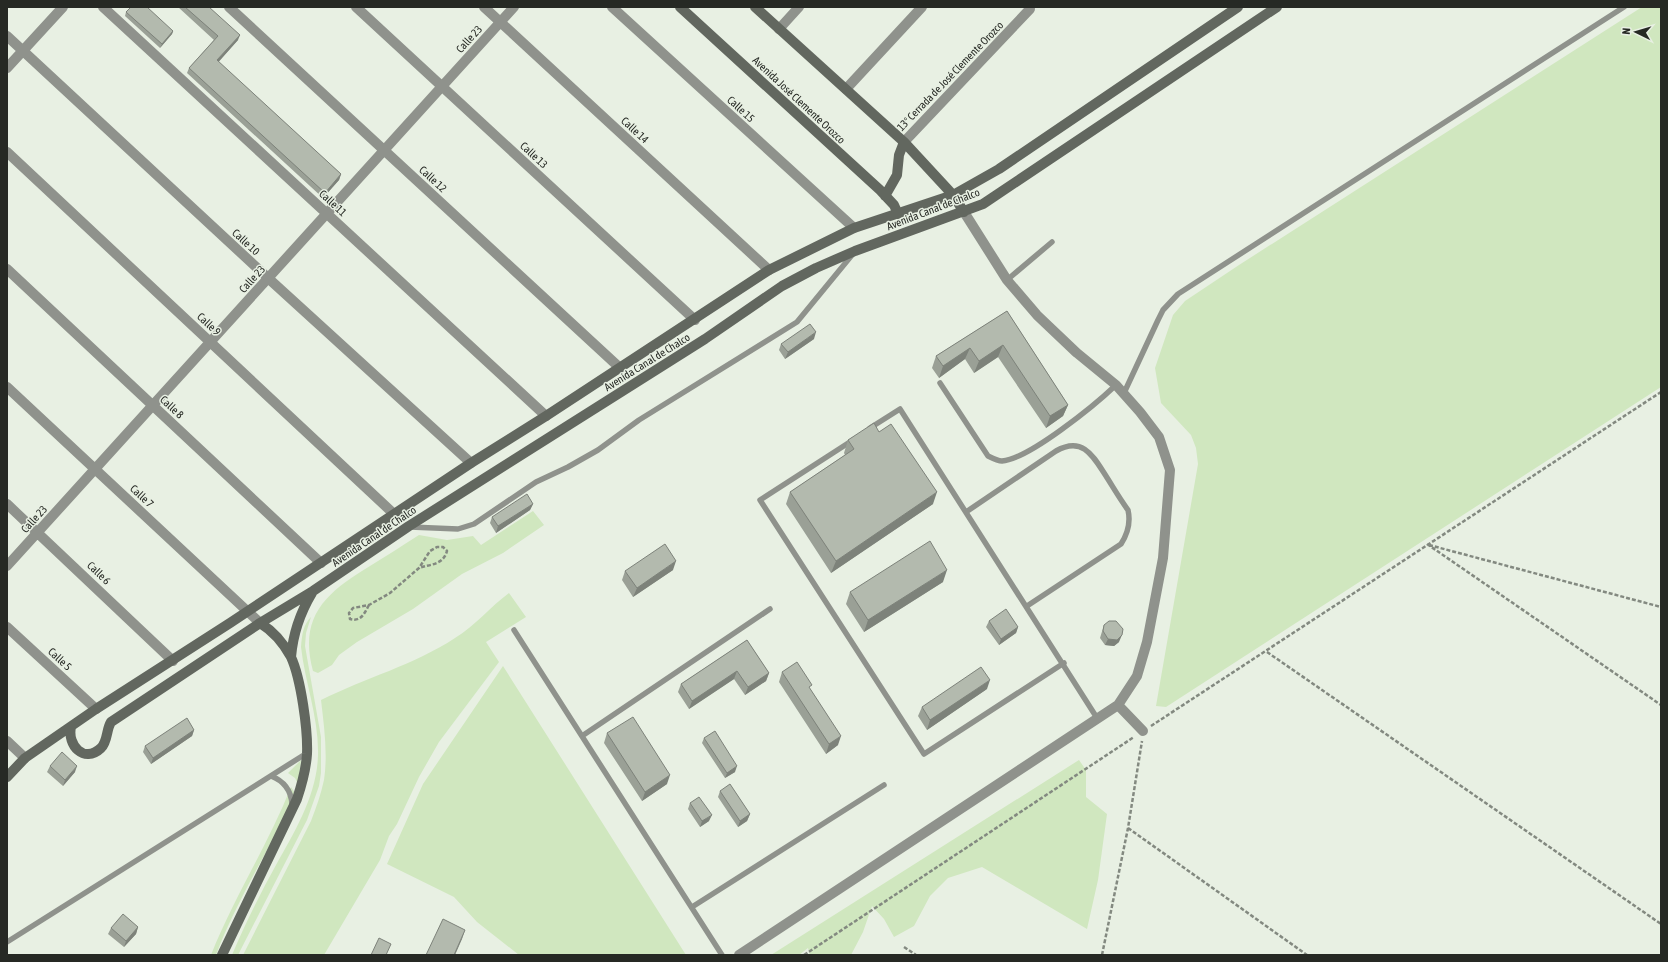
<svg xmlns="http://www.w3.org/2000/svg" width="1668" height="962" viewBox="0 0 1668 962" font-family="'Asap Condensed',sans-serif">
	<rect width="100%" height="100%" fill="#e8f0e3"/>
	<path fill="#d0e7bf" d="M 1642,7 L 1661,7 L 1661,387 L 1166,707 L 1156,706 L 1198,464 L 1196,448 L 1191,435 L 1161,403 L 1155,368 L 1173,315 L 1185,301 L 1239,265 Z
		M 533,511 L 544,525 L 503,553 L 462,574 L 413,609 L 357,642 L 339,655 L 332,665 L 318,673 L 313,671 C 298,616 327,592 370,566 C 386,556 402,546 419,535 L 447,540 L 473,536 L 481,545 Z
		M 509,593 L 526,617 L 486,642 L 499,662 L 439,742 L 419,777 L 397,824 L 389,836 L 380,860 L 324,955 L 243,955 L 311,821 C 316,808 321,794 324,780 C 328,754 324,726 321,700 C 365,678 414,665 455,638 C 476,625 490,607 509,593 Z
		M 311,617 L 306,633 L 305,646 L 321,737 L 321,773 L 319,786 L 307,820 L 238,955 L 232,955 C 245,924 260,894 276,865 C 295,831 317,795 318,755 C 319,718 305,683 301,647 C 302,635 303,625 311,617 Z
		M 503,666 L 686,955 L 519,955 L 477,922 L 454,897 L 387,864 L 423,784 Z
		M 301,760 L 298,784 L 295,778 L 288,773 Z
		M 1079,760 L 1086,770 L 1086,797 L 1107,814 L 1098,880 L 1087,929 L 982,867 L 948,878 L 930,896 L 914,926 L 894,937 L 884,919 L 872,906 L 863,932 L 851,955 L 810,955 L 808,948 L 799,955 L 771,955 Z
		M 291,787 L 295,793 C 271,848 237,899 216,955 L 211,955 C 234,897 268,845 291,787 Z"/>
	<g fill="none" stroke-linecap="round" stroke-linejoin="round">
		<path stroke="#838980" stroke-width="2.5" stroke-dasharray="4 2" stroke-linecap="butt" d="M 1427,544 L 1661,705
			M 1429,545 L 1661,607
			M 369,605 C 364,614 361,622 350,619 L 349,613 L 353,608 L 369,605 L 390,593 L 419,568 L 430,551 L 437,547 L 443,547 L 447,551 C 443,565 431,564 419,568
			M 1267,652 L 1661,924
			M 1151,726 L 1661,392
			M 1128,828 L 1307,955
			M 904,947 L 916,955
			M 804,955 L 1134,737
			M 1102,955 L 1128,828 L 1142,741"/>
		<path stroke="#8f928c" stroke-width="5.5" d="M 1007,280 L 1052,242
			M 940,383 L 988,456 C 992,458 998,461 1002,461 C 1029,459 1095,405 1116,385
			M 1124,393 L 1158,320 L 1163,310 L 1178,294 L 1624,7
			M 870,428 L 900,409 L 1097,718
			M 853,440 L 760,500 L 924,754 L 1064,663
			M 966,512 L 1056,451 C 1083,436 1093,456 1106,476 C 1113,487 1120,499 1128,510 C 1131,523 1128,533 1121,544 L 1027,606
			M 410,527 L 458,529 L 474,524 L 536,482 L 568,467 L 598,450 L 639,420 L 797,322 L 852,255
			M 514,630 L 722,955
			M 582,736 L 770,609
			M 271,776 C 284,781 291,790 292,804
			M 692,907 L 884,785
			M 7,942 L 307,753"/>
		<path stroke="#8f928c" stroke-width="10" d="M 103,7 L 546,416
			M 229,7 L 620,368
			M 356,7 L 695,320
			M 484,7 L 769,270
			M 612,7 L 854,228
			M 779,29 L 799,7
			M 7,36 L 268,278 L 471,463
			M 7,68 L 63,7
			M 846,89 L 922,7
			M 904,142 L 1030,9
			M 7,152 L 394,514
			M 7,269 L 321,563
			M 7,387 L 260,623
			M 7,504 L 173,661
			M 7,566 L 514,7
			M 7,627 L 96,709
			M 1118,705 L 1143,731
			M 7,741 L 25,758
			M 739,955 L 1118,705 L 1137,676 L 1147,642 L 1163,558 L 1170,470 L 1159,437 L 1140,412 L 1116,385 L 1077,353 L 1037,315 L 1007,280 L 964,212"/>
		<path stroke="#62675f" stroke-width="10" d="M 680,7 L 880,190 L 894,205 L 898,214
			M 755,7 L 904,142 L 953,195 L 964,212
			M 885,196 L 897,175 L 899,155 L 904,142
			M 291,657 C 293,634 300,613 312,593
			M 71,727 C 67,745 84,764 101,748 C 108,741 106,730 111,722 L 260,623 L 313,591 L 409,526 L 705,339 L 782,286 L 816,268 L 855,251 L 983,204 L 1277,7
			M 7,777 L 25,758 L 96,709 L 230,623 L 471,463 L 546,416 L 769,270 L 854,228 L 953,195 L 999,169 L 1238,7
			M 222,955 L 297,799 C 302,784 306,769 307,754 C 308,730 301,679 291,657 C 284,644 273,631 260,623"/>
	</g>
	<path fill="#9aa096" d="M 178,7 L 209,7 L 238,40 L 218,62 L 341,174 L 339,180 L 323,198 L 187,73 L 189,68 L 214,40 Z
		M 126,12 L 173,31 L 172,34 L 160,48 L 125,16 Z
		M 1007,311 L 1068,405 L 1063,416 L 1046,428 L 998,357 L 974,373 L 965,359 L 939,378 L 932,368 L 936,356 Z
		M 814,339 L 785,359 L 779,350 L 781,344 Z
		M 879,432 L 933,504 L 831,573 L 786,504 L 790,492 L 845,455 L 844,453 L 848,440 Z
		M 533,504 L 530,510 L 496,533 L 490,523 L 492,517 Z
		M 673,570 L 633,597 L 622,580 L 625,571 Z
		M 943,582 L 864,632 L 846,604 L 850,592 Z
		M 989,621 L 1018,627 L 1016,633 L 999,645 L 986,627 Z
		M 1104,625 L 1119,642 L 1114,646 L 1105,645 L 1100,638 Z
		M 747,640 L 769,673 L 766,681 L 745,695 L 734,679 L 689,709 L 678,692 L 681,684 Z
		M 782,672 L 810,689 L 838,745 L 826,754 L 779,682 Z
		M 987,689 L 927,730 L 918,716 L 922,707 Z
		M 194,730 L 192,736 L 151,764 L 143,752 L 145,746 Z
		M 607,733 L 667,784 L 642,801 L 604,743 Z
		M 704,738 L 735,772 L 725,778 L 702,743 Z
		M 50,766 L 75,772 L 63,786 L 47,772 Z
		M 720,791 L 750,814 L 747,821 L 738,827 L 718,797 Z
		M 690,803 L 709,821 L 700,827 L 688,809 Z
		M 138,927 L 136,934 L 124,947 L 108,934 L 111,928 Z"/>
	<path fill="#7d827a" d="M 173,31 L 172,34 L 160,48 L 162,44 Z
		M 240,35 L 238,40 L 215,66 L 217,60 Z
		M 341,174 L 339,180 L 323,198 L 325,193 Z
		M 816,332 L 814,339 L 785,359 L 788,352 Z
		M 1003,345 L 998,357 L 974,373 L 979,361 Z
		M 970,348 L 965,359 L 939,378 L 943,366 Z
		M 1068,405 L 1063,416 L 1046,428 L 1050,416 Z
		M 937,492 L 933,504 L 831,573 L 836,561 Z
		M 533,504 L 530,510 L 496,533 L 498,526 Z
		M 676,561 L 673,570 L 633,597 L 637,588 Z
		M 947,570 L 943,582 L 864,632 L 868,620 Z
		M 1018,627 L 1016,633 L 999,645 L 1001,639 Z
		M 1122,635 L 1119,642 L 1114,646 L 1105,645 L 1108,639 Z
		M 737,671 L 734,679 L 689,709 L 692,701 Z
		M 769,673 L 766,681 L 745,695 L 748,687 Z
		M 990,680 L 987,689 L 927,730 L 930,720 Z
		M 194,730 L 192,736 L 151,764 L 153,758 Z
		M 841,736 L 838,745 L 826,754 L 829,744 Z
		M 77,766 L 75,772 L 63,786 L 65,780 Z
		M 737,766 L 735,772 L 725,778 L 727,773 Z
		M 670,775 L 667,784 L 642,801 L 645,792 Z
		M 750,814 L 747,821 L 738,827 L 740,821 Z
		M 712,815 L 709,821 L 700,827 L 702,821 Z
		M 138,927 L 136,934 L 124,947 L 126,941 Z
		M 465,930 L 462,939 L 455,955 L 454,955 Z"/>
	<path fill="#b3baae" stroke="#7d827a" d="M 131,7 L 147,7 L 173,31 L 162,44 L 126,12 Z
		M 185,7 L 209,7 L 240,35 L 217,60 L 341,174 L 325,193 L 189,68 L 218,36 Z
		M 1007,311 L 1068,405 L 1050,416 L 1003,345 L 979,361 L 970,348 L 943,366 L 936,356 Z
		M 810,324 L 816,332 L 788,352 L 781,344 Z
		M 874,423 L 879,432 L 891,424 L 937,492 L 836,561 L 790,492 L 854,449 L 848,440 Z
		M 527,494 L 533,504 L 498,526 L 492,517 Z
		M 930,541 L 947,570 L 868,620 L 850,592 Z
		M 665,544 L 676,561 L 637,588 L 625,571 Z
		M 1006,609 L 1018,627 L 1001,639 L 989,621 Z
		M 1109,621 L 1116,621 L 1123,629 L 1122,635 L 1117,640 L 1108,639 L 1103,631 L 1104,625 Z
		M 747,640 L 769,673 L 748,687 L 737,671 L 692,701 L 681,684 Z
		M 797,662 L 812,685 L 809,687 L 841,736 L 829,744 L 782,672 Z
		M 981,667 L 990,680 L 930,720 L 922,707 Z
		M 633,717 L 670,775 L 645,792 L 607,733 Z
		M 187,718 L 194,730 L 153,758 L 145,746 Z
		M 715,731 L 737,766 L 727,773 L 704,738 Z
		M 62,752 L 77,766 L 65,780 L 50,766 Z
		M 730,784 L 750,814 L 740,821 L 720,791 Z
		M 699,797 L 712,815 L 702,821 L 690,803 Z
		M 123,914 L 138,927 L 126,941 L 111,928 Z
		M 443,919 L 465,930 L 454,955 L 426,955 Z
		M 379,938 L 391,944 L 386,955 L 371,955 Z"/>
	<g text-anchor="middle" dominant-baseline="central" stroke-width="3" stroke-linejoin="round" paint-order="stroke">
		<g font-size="11" fill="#262924" stroke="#e8f0e3">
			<text transform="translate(469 39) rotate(-48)">Calle 23</text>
			<text transform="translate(950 76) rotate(-46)">13° Cerrada de José Clemente Orozco</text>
			<text transform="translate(799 100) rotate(43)">Avenida José Clemente Orozco</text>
			<text transform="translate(741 109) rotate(42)">Calle 15</text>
			<text transform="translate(635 130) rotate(43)">Calle 14</text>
			<text transform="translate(534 155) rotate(43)">Calle 13</text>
			<text transform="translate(433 179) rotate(43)">Calle 12</text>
			<text transform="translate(333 203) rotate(43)">Calle 11</text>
			<text transform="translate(933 209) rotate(-21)">Avenida Canal de Chalco</text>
			<text transform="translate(246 242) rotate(43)">Calle 10</text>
			<text transform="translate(252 279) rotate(-48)">Calle 23</text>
			<text transform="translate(209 324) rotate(43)">Calle 9</text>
			<text transform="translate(647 362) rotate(-32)">Avenida Canal de Chalco</text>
			<text transform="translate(172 407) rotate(43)">Calle 8</text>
			<text transform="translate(142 496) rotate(43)">Calle 7</text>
			<text transform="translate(34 519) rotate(-48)">Calle 23</text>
			<text transform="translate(374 536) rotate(-34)">Avenida Canal de Chalco</text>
			<text transform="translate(99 573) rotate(44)">Calle 6</text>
			<text transform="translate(60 659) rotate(43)">Calle 5</text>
		</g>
	</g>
	<rect width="1668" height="962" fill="none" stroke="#262924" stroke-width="16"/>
	<g transform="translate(1636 32) rotate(275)" stroke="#e8f0e3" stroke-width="3" paint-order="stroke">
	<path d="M0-3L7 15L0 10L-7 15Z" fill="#262924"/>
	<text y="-6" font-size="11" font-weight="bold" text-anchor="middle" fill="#262924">N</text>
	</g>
</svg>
